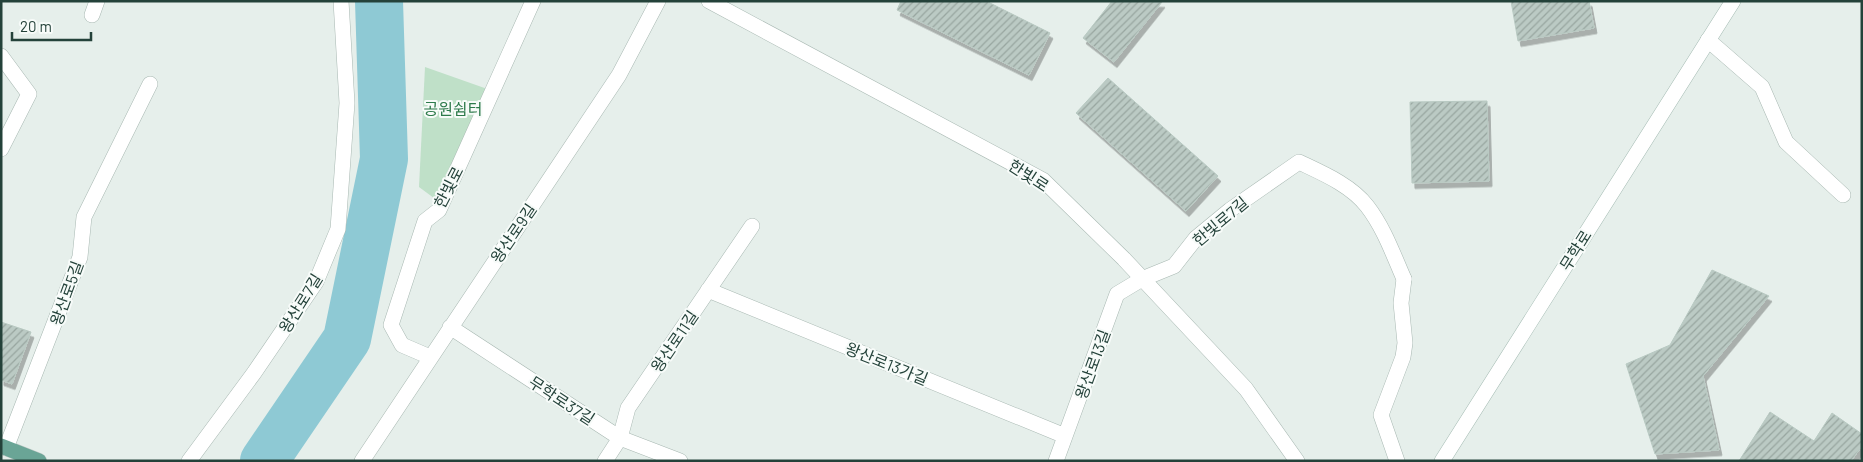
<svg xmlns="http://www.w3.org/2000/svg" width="1863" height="462" viewBox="0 0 1863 462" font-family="Barlow,'Noto Sans KR',sans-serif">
	<defs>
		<pattern id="building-hatch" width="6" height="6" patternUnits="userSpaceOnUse" patternTransform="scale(1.25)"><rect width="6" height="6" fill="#bbcac4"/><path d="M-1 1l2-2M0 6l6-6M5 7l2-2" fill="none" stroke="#98a6a0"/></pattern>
		<filter id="shadow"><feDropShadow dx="3" dy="5.5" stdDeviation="0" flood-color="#0004"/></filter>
	</defs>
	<rect width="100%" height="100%" fill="#e6efeb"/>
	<path fill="#bfe0c8" d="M 425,67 L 493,91 L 442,204 L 419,187 Z"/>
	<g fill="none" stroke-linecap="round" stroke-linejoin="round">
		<path stroke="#8ec9d4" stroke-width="48" d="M 264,461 L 347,339 L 384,159 L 379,1"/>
	</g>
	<path fill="url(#building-hatch)" stroke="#b8c9c2" filter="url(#shadow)" d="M 901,1 L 986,1 L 1050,33 L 1029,75 L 897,10 Z
		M 1112,1 L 1162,2 L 1114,62 L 1083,38 Z
		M 1511,1 L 1589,1 L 1594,28 L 1518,41 Z
		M 1108,78 L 1218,176 L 1186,211 L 1076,113 Z
		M 1487,101 L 1489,181 L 1412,183 L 1410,102 Z
		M 1712,270 L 1769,296 L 1703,376 L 1719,450 L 1655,454 L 1626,364 L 1670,345 Z
		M 1,322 L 31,332 L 12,384 L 1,380 Z
		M 1770,412 L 1814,441 L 1832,413 L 1862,434 L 1862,446 L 1851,461 L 1739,461 Z"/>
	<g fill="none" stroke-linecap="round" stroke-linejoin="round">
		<g stroke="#a8b8b2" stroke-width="16">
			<path id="service" d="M 1397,461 L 1381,415 L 1403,357 L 1405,343 L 1401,303 L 1404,279"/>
		</g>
		<g stroke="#a8b8b2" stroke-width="16">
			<path id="minor" d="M 92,15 L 97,1
				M 1708,40 L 1762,87 L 1786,142 L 1843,195
				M 1,56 L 29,94 L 1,149
				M 708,290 L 1065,436
				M 450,327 L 620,438 L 680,461
				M 430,357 L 402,345 L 391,325 L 425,221 L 439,210 L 533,1
				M 6,448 L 80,257 L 84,217 L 150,84
				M 189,461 L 254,373 L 316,282 L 338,229 L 347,103 L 341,1
				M 362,461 L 619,75 L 658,1
				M 605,461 L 620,438 L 628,408 L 752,226
				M 1056,461 L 1117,294 L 1142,279 L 1174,266 L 1196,238 L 1230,210 L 1299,162 C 1322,173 1351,185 1367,206 C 1384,228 1393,254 1404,279"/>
		</g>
		<g stroke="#a8b8b2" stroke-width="16">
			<path id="tertiary" d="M 709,1 L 1043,180 L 1124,259 L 1246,389 L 1297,461"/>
		</g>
		<g stroke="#a4bbb3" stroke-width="16">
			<path id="secondary" d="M 1442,461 L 1733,1"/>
		</g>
		<g stroke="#c2cac8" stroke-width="16">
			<path id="primary" d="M 1,446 L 39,461"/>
		</g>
		<use href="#service" stroke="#fff" stroke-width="15"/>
		<use href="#minor" stroke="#fff" stroke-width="15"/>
		<use href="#tertiary" stroke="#fff" stroke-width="15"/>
		<use href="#secondary" stroke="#fff" stroke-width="15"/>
		<use href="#primary" stroke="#6aa596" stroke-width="15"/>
	</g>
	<g text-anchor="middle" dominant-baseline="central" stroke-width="4" stroke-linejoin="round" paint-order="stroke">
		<g font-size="16" fill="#2d7a4b" stroke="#f7fbf9">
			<text x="453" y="108">공원쉼터</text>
		</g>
		<g font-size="16" fill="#24423a" stroke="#f7fbf9">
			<text transform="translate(1029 175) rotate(33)">한빛로</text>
			<text transform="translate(448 187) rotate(-63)">한빛로</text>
			<text transform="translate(1220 221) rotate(-40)">한빛로7길</text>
			<text transform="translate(513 233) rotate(-56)">왕산로9길</text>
			<text transform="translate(1575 250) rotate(-58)">무학로</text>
			<text transform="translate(66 293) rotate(-70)">왕산로5길</text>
			<text transform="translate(300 303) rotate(-58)">왕산로7길</text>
			<text transform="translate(674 341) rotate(-56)">왕산로11길</text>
			<text transform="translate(887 363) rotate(22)">왕산로13가길</text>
			<text transform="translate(1092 364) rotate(-70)">왕산로13길</text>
			<text transform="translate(562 400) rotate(33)">무학로37길</text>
		</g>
	</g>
	<rect width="1863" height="462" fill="none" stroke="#24423a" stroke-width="5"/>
	<path d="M12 32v8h79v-8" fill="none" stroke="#24423a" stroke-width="2.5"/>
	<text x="20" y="32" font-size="15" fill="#24423a" stroke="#f7fbf9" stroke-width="4" paint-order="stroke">20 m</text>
</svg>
